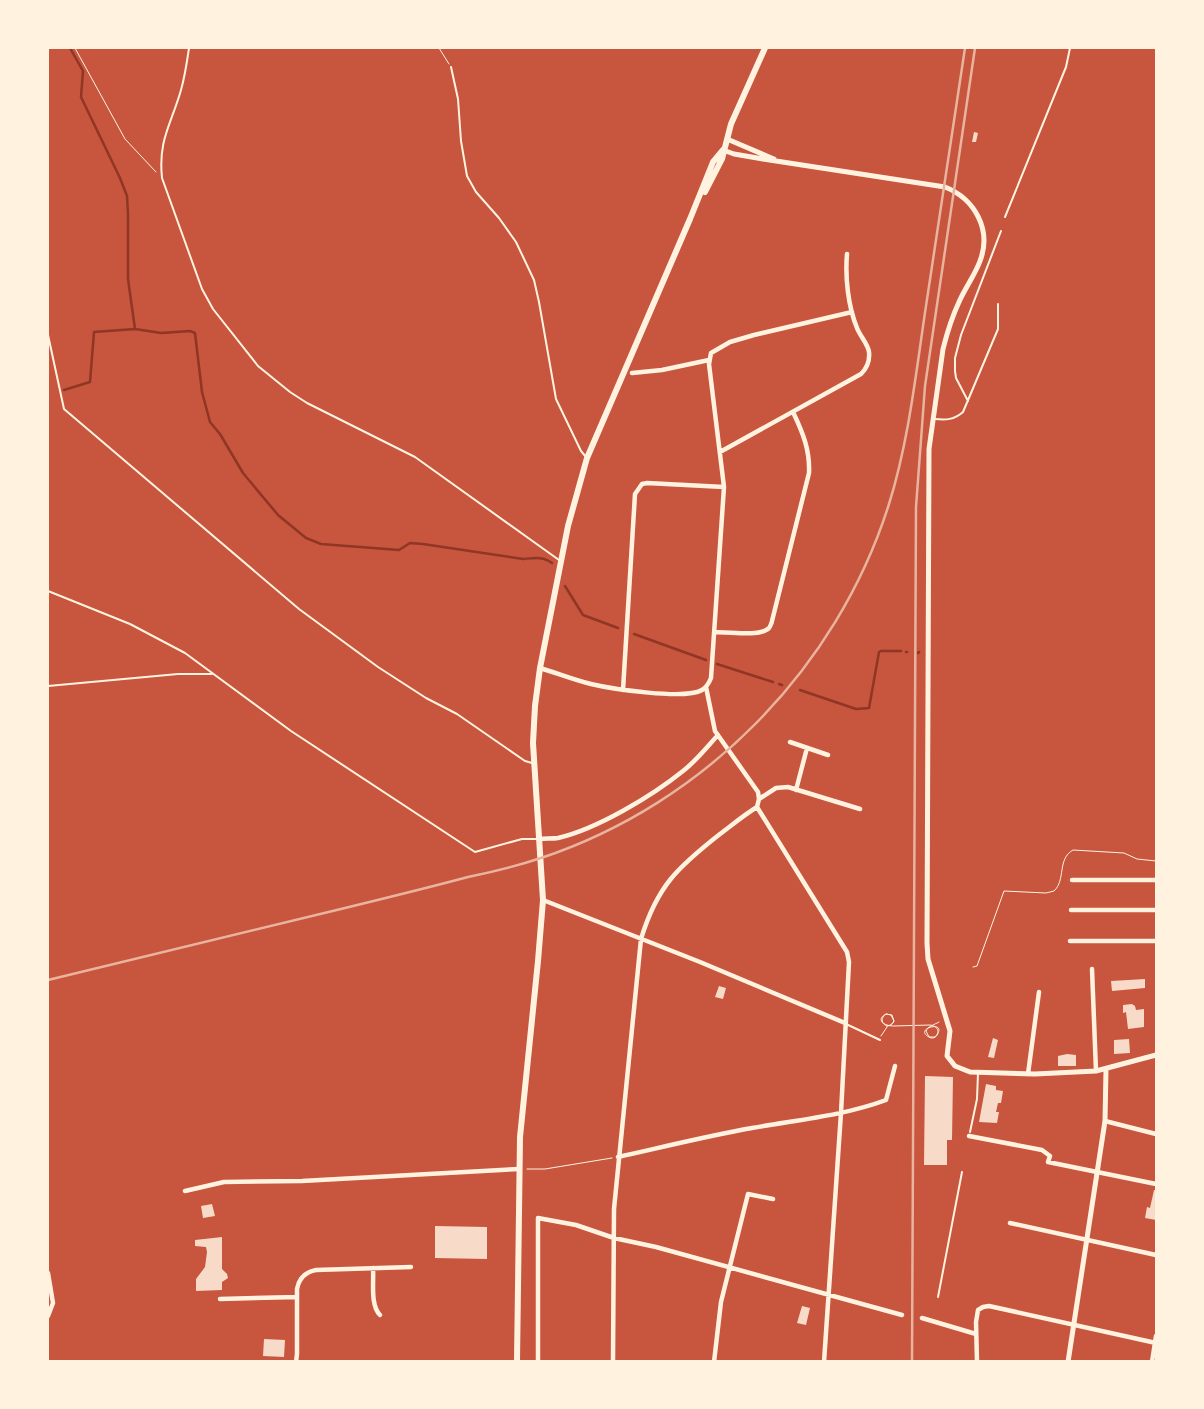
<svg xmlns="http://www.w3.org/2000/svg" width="1204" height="1409" viewBox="0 0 1204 1409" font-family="'Space Grotesk',sans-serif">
	<rect width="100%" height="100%" fill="#c8553d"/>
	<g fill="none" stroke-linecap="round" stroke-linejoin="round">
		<path stroke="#8f3625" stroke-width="2.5" d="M 70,48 L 83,71 L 81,97 L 120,178 L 127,196 L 128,214 L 128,279 L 135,329 L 161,333 L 190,331 L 195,333 L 202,392 L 210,422 L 220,434 L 243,473 L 278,515 L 306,538 L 321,544 L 399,550 L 410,543 L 423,544 L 523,559 C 534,558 543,556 552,563
			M 64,390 L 90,382 L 94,332 L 135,329
			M 565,586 L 583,615 L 618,628
			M 634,634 L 706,660
			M 906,652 L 907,652
			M 918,653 L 919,652
			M 717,664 L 773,682
			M 779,684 L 782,685
			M 800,690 L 856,709 L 869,708 L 879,652 L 881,651 L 901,651"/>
	</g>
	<path fill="#f7dbc8" d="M 974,132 L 978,133 L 976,142 L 972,142 Z
		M 1145,979 L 1145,988 L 1112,991 L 1111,981 Z
		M 719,986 L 726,988 L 723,999 L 715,997 Z
		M 1132,1004 L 1135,1006 L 1136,1010 L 1144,1009 L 1144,1027 L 1128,1029 L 1126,1012 L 1123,1013 L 1123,1005 Z
		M 993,1038 L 998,1040 L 994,1058 L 988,1057 Z
		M 1129,1039 L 1130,1053 L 1114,1054 L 1114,1040 Z
		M 1067,1054 L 1076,1055 L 1076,1066 L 1058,1066 L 1058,1056 Z
		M 925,1076 L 953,1077 L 952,1140 L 947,1140 L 947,1165 L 924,1165 Z
		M 986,1084 L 996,1086 L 996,1090 L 1003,1091 L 1001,1103 L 998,1103 L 996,1112 L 999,1112 L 997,1123 L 979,1122 Z
		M 1154,1190 L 1156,1190 L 1156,1220 L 1145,1218 L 1147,1207 L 1150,1208 Z
		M 212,1204 L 215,1216 L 203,1218 L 201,1206 Z
		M 435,1226 L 487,1227 L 487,1259 L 435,1258 Z
		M 222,1237 L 222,1269 L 227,1274 L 228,1278 L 222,1282 L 222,1290 L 196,1291 L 196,1279 L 205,1267 L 207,1252 L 206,1247 L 195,1246 L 195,1240 Z
		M 802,1306 L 810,1308 L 806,1325 L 797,1323 Z
		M 264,1339 L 285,1340 L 284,1357 L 263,1356 Z"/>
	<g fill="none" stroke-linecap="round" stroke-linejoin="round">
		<path stroke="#fff3e0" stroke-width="1" d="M 75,48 L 125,139 L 156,172
			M 439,48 L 449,64
			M 973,967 L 977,966 L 1004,891 L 1046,893 L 1054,891 C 1066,880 1057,859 1073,850 L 1124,853 L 1137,859 L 1156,861
			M 881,1036 L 887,1027 L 887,1026 C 890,1026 893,1024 894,1021 L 891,1015 L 886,1014 C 876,1021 888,1032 894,1021 L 892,1015 L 886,1014 C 875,1020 885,1026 893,1026 L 930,1025 C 944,1027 937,1042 929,1037 C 912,1028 951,1019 935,1037 L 929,1037 L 926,1031 C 928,1026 934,1025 939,1022
			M 527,1169 L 545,1169 L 612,1158"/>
		<path stroke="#fff3e0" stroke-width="2" d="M 189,48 C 187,62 185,76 181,90 C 171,125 158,140 162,178 L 202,289 L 213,309 L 258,366 L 290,392 L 307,403 L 415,457 L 559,560
			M 451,67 L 458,99 L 461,141 L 467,176 L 476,192 L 499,218 L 516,242 L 534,280 L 539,302 L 556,399 L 581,451 L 586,457
			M 1005,217 L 1066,67 L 1070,48
			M 48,335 L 64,409 L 299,609 L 378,667 L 426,698 L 457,714 L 525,761 L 532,763
			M 968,401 L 956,378 L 955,371 L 955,358 L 961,335 L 1001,231
			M 935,419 C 946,420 954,420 963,412 L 998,329 L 998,304
			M 48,591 L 130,624 L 185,653 L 291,731 L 475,852 L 522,839 L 538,839
			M 48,686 L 178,674 L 212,674
			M 846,1024 L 880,1040
			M 970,1132 L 977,1099 L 978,1073
			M 938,1297 L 962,1172"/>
		<path stroke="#fff3e0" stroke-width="4.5" d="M 632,373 L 662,370 L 709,360
			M 720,452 L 861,374 C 867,368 870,361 869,352 C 868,344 860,336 857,328 C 848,306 845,277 847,254
			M 714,632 C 726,632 761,637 769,628 C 770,627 772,622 772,621 L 809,473 C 810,450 803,433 793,412
			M 540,668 C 557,673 574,680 591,684 C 612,689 685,700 702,690 C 707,687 709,683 711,678 L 724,487 L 709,364 L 711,353 L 730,342 L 754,335 L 852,312
			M 706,687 L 715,731 L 758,792 L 759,799
			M 623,690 L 635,494 L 642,484 L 647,483 L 724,487
			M 790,742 L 828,755
			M 796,790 L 807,748
			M 757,807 L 847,952 L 849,962 L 841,1113 L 824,1362
			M 539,839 C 545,838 552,839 558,838 C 597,829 652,796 683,771 C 696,761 707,747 718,735
			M 1072,880 L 1156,880
			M 543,900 L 700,962 L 845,1023
			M 1071,910 L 1156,910
			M 1070,941 L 1156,941
			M 1092,969 L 1096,1071
			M 1028,1074 L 1039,992
			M 1105,1121 L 1156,1134
			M 969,1136 L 1042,1150 L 1050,1156 L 1048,1162 L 1156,1184
			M 618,1157 C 663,1147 707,1136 752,1128 C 796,1120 843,1116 886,1100 L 895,1066
			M 185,1191 L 224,1182 L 302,1181 L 519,1169
			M 1010,1223 L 1156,1255
			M 373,1268 C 374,1282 370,1305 380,1315
			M 48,1273 L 53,1303 L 48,1316
			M 220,1299 L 297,1297
			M 922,1318 L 976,1334
			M 296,1362 L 297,1354 L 297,1289 C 299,1278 305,1272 316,1270 L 411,1267
			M 538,1362 L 538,1218 L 576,1225 L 614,1238 L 656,1247 L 902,1315
			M 613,1362 L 614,1209 L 641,939 C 657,886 678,867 720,834 C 732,825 744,815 757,807 L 759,799 L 776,788 L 788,787 L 860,809
			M 714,1362 L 721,1302 L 748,1194 L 773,1199
			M 977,1362 L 976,1322 L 978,1310 L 983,1307 L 989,1306 L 1156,1343
			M 1152,1362 L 1156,1336"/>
		<path stroke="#fff3e0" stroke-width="5" d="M 727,139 L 774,159
			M 723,150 L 734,154 L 763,159 L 945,187 C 975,199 992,230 980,261 C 975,275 965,288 959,302 C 952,317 947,333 943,349 L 929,449 L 927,943 L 928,959 L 950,1031 L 947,1056 L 955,1066 L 970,1072 L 1035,1074 L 1096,1071 L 1156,1055
			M 1068,1362 L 1105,1121 L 1106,1069"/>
		<path stroke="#fff3e0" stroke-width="6" d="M 705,192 L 722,159 L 731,124 L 765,48
			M 517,1362 L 520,1137 L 538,961 L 543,900 L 533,743 L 535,706 L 540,668 L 568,526 L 587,458 L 690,219 L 713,162 L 723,150"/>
		<path stroke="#e9b49f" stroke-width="2.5" d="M 48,980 C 147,956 246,932 345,908 C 386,898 427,888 468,877 C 492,872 517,866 541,858 C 704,804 837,669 889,504 C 909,440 916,372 926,306 C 939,220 952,134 965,48
			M 912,1362 L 916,507 L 925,386 L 975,48"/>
	</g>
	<rect width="1204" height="1409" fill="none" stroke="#fff3e0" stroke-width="98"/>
</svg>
